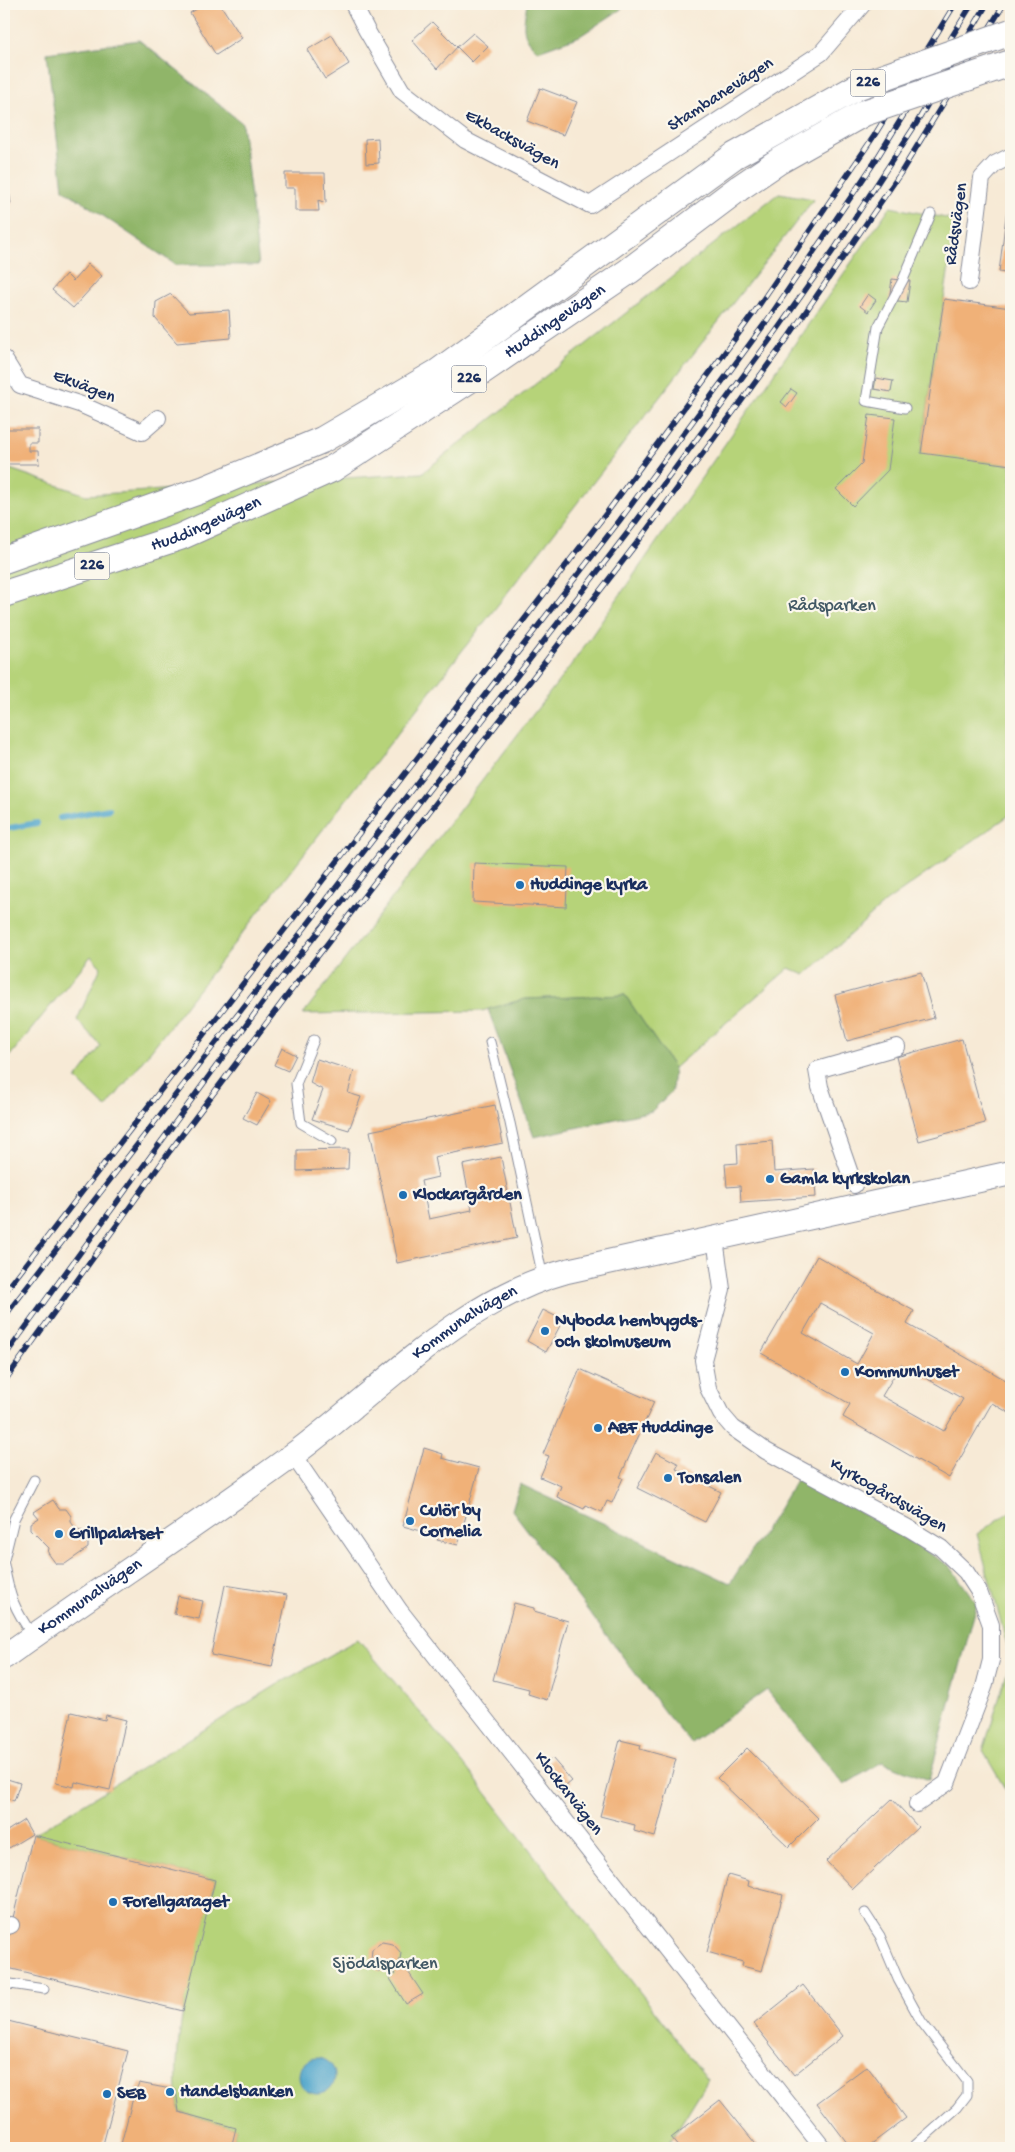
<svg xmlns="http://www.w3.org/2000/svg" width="1015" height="2152" viewBox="0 0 1015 2152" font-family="'Gochi Hand',sans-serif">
	<rect width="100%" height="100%" fill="#fbf7ec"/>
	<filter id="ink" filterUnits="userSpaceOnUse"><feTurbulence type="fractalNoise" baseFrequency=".02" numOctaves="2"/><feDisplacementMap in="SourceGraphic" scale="10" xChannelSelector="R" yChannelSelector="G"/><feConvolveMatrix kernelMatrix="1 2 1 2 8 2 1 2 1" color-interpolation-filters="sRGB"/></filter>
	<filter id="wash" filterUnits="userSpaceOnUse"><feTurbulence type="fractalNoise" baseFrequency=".0096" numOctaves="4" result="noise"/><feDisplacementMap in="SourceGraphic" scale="20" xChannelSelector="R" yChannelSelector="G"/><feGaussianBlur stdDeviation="1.12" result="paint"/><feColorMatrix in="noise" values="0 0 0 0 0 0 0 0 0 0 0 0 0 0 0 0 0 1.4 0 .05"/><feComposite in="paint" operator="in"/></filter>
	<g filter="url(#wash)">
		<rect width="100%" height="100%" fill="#f7ead6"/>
		<path fill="#b6d379" stroke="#68816c" d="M 779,193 L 814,199 L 106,1108 L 76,1079 L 101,1046 L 77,1020 L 101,967 L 91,956 L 4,1063 L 4,467 L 86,495 L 422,473 Z
			M 890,207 L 956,220 L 921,452 L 1011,465 L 1011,814 L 886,902 L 805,975 L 789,968 L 674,1068 L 625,995 L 525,999 L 482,1011 L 303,1014 L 574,661 Z
			M 1011,1511 L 1011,1659 L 977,1534 Z
			M 358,1639 L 462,1762 L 708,2080 L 666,2148 L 231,2148 L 236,2128 L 179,2112 C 168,2038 197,1952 215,1880 L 33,1835 L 280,1683 Z
			M 1011,1660 L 1011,1799 L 983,1751 Z"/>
		<path fill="#90b569" stroke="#567264" d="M 527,4 L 629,4 L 580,36 L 538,51 C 520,35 523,26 527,4 Z
			M 139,40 L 242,123 L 259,265 L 176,265 L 63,189 L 47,53 Z
			M 625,995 L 674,1068 L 672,1091 L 652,1111 L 534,1137 L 488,1009 L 525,999 Z
			M 799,1475 L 950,1566 L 977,1604 L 929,1780 L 882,1762 L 844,1785 L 767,1690 L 691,1743 L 666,1714 L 512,1510 L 520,1484 L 730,1583 L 772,1520 Z"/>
		<path fill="#4ea4cb" stroke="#346a94" d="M299 2076a18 18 0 1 1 36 0a18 18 0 1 1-36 0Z"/>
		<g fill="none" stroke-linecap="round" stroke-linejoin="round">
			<path stroke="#4ea4cb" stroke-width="6" d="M 60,818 L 109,809
				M 4,829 L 37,823"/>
		</g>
		<g id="blocks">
			<path fill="#f0b178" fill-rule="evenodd" d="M 205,4 L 220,4 L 242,38 L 216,55 L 190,13 Z
				M 432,22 L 457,47 L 437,69 L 412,40 Z
				M 473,33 L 488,46 L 472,62 L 457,47 Z
				M 332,35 L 349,64 L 325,79 L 307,50 Z
				M 540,88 L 577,102 L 563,135 L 527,121 Z
				M 378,138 L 379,163 L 366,164 L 365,139 Z
				M 285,173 L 325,173 L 326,203 L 318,200 L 319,211 L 295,211 L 295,188 L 285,188 Z
				M 7,178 L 11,204 L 4,205 L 4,179 Z
				M 1007,208 L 1011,208 L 1011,274 L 999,272 Z
				M 88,264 L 102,276 L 73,308 L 52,290 L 66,274 L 73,281 Z
				M 892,279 L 910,281 L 907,302 L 889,300 Z
				M 171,294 L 189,313 L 229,310 L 231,338 L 177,343 L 155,318 L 156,302 Z
				M 868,294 L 876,300 L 868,312 L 860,306 Z
				M 944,299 L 1011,308 L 1011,465 L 921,453 Z
				M 876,378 L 893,381 L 891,392 L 874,389 Z
				M 791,389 L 797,393 L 787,407 L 781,402 Z
				M 869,415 L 895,418 L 888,470 L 853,506 L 836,489 L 862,463 Z
				M 5,429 L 38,429 L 38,443 L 29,443 L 29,451 L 38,451 L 39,464 L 5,464 Z
				M 474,863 L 568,867 L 566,907 L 473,902 Z
				M 921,972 L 934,1018 L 847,1041 L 835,995 Z
				M 962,1039 L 985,1123 L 919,1141 L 896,1057 Z
				M 282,1048 L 296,1055 L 288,1071 L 274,1065 Z
				M 317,1059 L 354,1071 L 348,1093 L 361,1097 L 349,1130 L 312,1119 L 323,1090 L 310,1083 Z
				M 257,1093 L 271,1101 L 257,1125 L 243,1118 Z
				M 495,1105 L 503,1143 L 434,1157 L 438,1177 L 421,1181 L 429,1219 L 472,1210 L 463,1165 L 501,1157 L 517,1238 L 397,1263 L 370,1131 Z
				M 772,1141 L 774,1172 L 814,1169 L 816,1197 L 741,1202 L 740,1186 L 727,1187 L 725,1164 L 738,1163 L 737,1144 Z
				M 349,1149 L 348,1169 L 297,1171 L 297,1150 Z
				M 817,1256 L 914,1311 L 907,1324 L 1011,1383 L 1011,1414 L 992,1403 L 949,1478 L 843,1417 L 850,1404 L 761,1353 ZM 820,1303 L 874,1333 L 857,1364 L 803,1333 ZM 901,1364 L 963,1399 L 944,1431 L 882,1396 Z
				M 543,1310 L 563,1320 L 546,1352 L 527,1341 Z
				M 580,1369 L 654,1402 L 620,1477 L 623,1478 L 612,1503 L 607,1501 L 602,1512 L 586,1505 L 584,1509 L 557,1497 L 561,1486 L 540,1477 L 549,1456 L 543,1454 Z
				M 424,1448 L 443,1454 L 442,1458 L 479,1468 L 458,1545 L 437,1540 L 439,1536 L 403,1526 Z
				M 656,1452 L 679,1464 L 676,1469 L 721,1492 L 705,1522 L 637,1488 Z
				M 53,1500 L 59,1509 L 66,1509 L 71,1516 L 71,1522 L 76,1529 L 81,1530 L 88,1540 L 88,1548 L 65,1564 L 56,1564 L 48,1553 L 49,1548 L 31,1530 L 31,1523 L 39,1518 L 34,1512 Z
				M 225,1585 L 287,1595 L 272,1667 L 211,1655 Z
				M 178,1596 L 203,1601 L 199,1619 L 174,1614 Z
				M 514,1603 L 534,1608 L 534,1611 L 568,1621 L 547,1700 L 528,1694 L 529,1689 L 493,1680 Z
				M 71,1712 L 105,1720 L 106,1715 L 126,1720 L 110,1790 L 75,1782 L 74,1787 L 56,1783 Z
				M 620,1740 L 641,1745 L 640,1749 L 676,1759 L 655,1837 L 634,1831 L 635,1825 L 600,1816 Z
				M 747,1748 L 818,1818 L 789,1847 L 717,1778 Z
				M 552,1758 L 572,1781 L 561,1790 L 542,1767 Z
				M 4,1778 L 20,1783 L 14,1801 L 4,1797 Z
				M 892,1799 L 918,1827 L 853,1889 L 826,1861 Z
				M 24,1820 L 32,1834 L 9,1848 L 4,1839 L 4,1833 Z
				M 33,1835 L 215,1880 L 183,2011 L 4,1967 L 4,1955 Z
				M 728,1875 L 749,1881 L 748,1886 L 783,1895 L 762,1971 L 742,1966 L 743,1962 L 707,1952 Z
				M 382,1942 L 393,1944 L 401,1953 L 399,1966 L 401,1970 L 405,1967 L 423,1994 L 406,2004 L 389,1977 L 395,1974 L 392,1970 L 389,1972 L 378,1971 L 371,1961 L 372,1949 Z
				M 803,1985 L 843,2036 L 794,2075 L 754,2024 Z
				M 4,2020 L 128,2051 L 102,2148 L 4,2148 Z
				M 867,2066 L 906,2118 L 866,2148 L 851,2148 L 817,2103 Z
				M 139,2083 L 176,2090 L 179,2112 L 236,2128 L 231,2148 L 120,2148 L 134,2094 Z
				M 720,2100 L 759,2148 L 679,2148 L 671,2138 Z"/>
		</g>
	</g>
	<g filter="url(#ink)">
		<use href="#blocks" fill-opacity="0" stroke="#898c9a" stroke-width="1"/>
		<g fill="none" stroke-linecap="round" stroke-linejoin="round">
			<g stroke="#898c9a" stroke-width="11">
				<path id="lane" d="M 905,408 L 866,401 L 878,327 L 903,280 L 931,214
					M 314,1040 L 296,1084 L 301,1123 L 332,1141
					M 490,1042 L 510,1123 L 543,1278
					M 4,1560 L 14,1519 L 34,1480
					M 4,1565 C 10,1598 14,1608 33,1636
					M 865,1913 L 880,1936 L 898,1979 L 921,2021 L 967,2081 L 967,2095 L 957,2108 L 912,2148
					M 4,1983 L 44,1989"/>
			</g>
			<g stroke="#898c9a" stroke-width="18">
				<path id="street" d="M 353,4 L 367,31 L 402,91 L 465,140 L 590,205 L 821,53 L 863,4
					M 969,282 L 982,178 L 995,164 L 1011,156
					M 4,359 L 20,385 L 82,405 L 142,432 L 158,418
					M 854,1185 L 820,1087 L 817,1070 L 897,1047
					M 715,1239 L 722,1289 L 703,1360 L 708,1388 L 721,1414 L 733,1428 L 766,1451 L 910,1529 L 941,1548 L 966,1572 L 979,1592 L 991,1625 L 991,1660 L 984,1687 L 947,1783 L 917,1804
					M 293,1455 L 400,1611 L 823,2148
					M 4,1927 L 11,1925"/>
			</g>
			<g stroke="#898c9a" stroke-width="26">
				<g id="secondary">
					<path id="s1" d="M 4,1657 C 99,1589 198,1525 293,1455 C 380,1391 460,1300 567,1271 L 1011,1173"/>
				</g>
			</g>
			<g stroke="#898c9a" stroke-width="28">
				<g id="primary">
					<path d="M 4,560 L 205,489 L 322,440 L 438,372 L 734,156"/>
					<path id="s2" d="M 4,594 L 180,537 L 332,469 L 472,378 L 629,271 L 739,188"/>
				</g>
			</g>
			<use href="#lane" stroke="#fff" stroke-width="9"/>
			<use href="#street" stroke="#fff" stroke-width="16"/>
			<use href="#secondary" stroke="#fff" stroke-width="24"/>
			<use href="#primary" stroke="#fff" stroke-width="26"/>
			<g stroke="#1b2f5e" stroke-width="5.5">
				<path id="rail" d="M 4,1293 L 608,511 L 753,314 L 874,136 L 955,4
					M 4,1317 L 620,520 L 766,322 L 874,163 L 972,4
					M 4,1357 L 271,991 L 343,901 L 632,527 L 777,330 L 835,248 L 916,124 L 987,4
					M 4,1382 L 170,1151 L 283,1001 L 643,535 L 787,339 L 900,174 L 1004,4"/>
			</g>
			<use href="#rail" stroke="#fbf7ec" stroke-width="4" stroke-dasharray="11" stroke-linecap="butt"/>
			<g stroke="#898c9a" stroke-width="28" stroke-linecap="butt">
				<path id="primary-bridge" d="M 734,156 L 859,86 L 1011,32
					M 739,188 L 779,161 L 864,113 L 1011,63"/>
			</g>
			<use href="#primary-bridge" stroke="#fff" stroke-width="26"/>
		</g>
	</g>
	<g fill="#1f6fb2" stroke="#fbf7ec" stroke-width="2">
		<circle cx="520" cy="885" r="5"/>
		<circle cx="770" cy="1179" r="5"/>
		<circle cx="403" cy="1195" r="5"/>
		<circle cx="545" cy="1331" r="5"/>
		<circle cx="845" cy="1372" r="5"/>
		<circle cx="598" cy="1428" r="5"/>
		<circle cx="668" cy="1478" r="5"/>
		<circle cx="410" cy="1521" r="5"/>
		<circle cx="59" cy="1534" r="5"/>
		<circle cx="113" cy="1902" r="5"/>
		<circle cx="170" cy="2092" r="5"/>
		<circle cx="107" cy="2094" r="5"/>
	</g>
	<g text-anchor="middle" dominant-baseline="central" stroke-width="4.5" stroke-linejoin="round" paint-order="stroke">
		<g fill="#fbf7ec" stroke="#5e6b89" stroke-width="1">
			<rect x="850.5" y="69.5" width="35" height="27" rx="4"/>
			<rect x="451.5" y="365.5" width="35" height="27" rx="4"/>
			<rect x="74.5" y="552.5" width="35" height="27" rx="4"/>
		</g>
		<g font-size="16" font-weight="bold" fill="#1b2f5e">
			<text x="868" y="83">226</text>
			<text x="469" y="379">226</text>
			<text x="92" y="566">226</text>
		</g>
		<g font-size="18" fill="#1b2f5e" stroke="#fbf7ec">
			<text transform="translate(721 95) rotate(-33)">Stambanevägen</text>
			<text transform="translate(512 140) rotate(29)">Ekbacksvägen</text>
			<text transform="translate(957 224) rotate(-82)">Rådsvägen</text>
			<text stroke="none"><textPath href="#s2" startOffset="619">Huddingevägen</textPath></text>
			<text transform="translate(84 387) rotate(21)">Ekvägen</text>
			<text stroke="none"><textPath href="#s2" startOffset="214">Huddingevägen</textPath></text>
			<text stroke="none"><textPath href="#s1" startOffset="570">Kommunalvägen</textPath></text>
			<text transform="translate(888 1496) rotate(30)">Kyrkogårdsvägen</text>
			<text stroke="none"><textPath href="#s1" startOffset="105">Kommunalvägen</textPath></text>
			<text transform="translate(568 1794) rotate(52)">Klockarvägen</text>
		</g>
		<g font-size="18" fill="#425865" stroke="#fbf7ec">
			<text x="832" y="606">Rådsparken</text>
			<text x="385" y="1964">Sjödalsparken</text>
		</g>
		<g font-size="18" font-weight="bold" fill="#1b2f5e" stroke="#fbf7ec" text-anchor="start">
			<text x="530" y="885">Huddinge kyrka</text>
			<text x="780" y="1179">Gamla kyrkskolan</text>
			<text x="413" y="1195">Klockargården</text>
			<text x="555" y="1321">Nyboda hembygds-<tspan x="555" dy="21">och skolmuseum</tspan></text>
			<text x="855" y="1372">Kommunhuset</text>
			<text x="608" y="1428">ABF Huddinge</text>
			<text x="678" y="1478">Tonsalen</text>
			<text x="420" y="1511">Culör by<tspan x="420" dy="21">Cornelia</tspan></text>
			<text x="69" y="1534">Grillpalatset</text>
			<text x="123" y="1902">Forellgaraget</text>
			<text x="180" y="2092">Handelsbanken</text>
			<text x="117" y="2094">SEB</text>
		</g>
	</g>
	<rect width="1015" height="2152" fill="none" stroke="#fbf7ec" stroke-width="20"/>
</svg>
